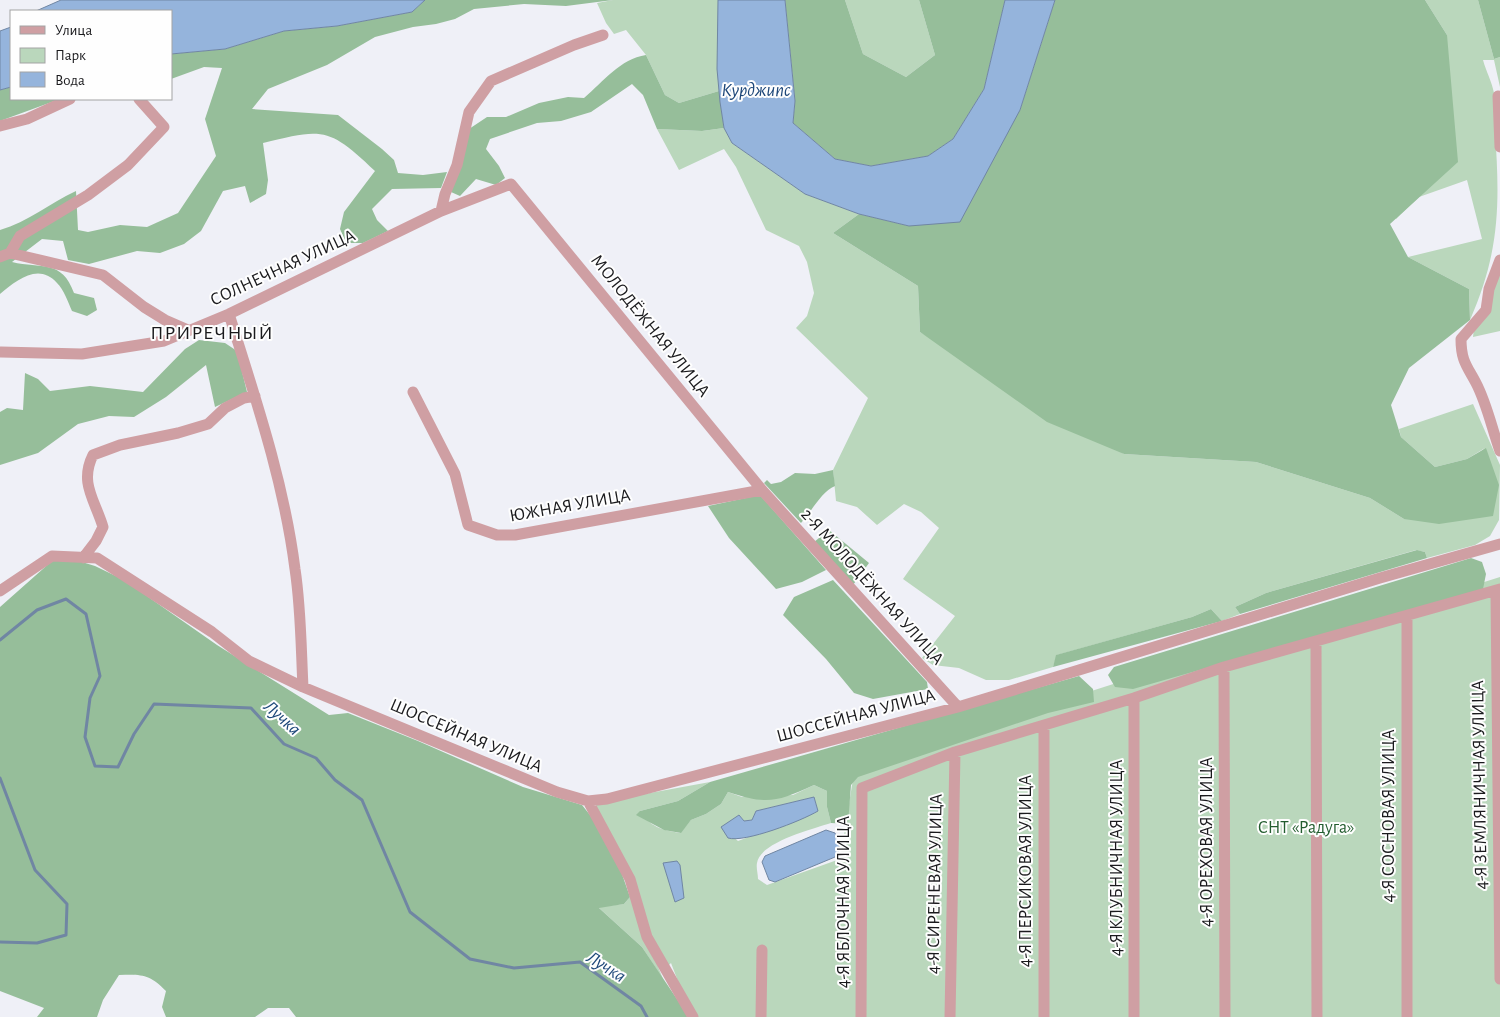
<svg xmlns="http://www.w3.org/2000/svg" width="1500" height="1017" viewBox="0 0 1500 1017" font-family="'Alegreya Sans',sans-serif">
	<rect width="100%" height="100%" fill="#eff0f7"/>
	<path fill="#bad7bc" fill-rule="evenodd" d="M 613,0 L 718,0 L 719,91 L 679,103 L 665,95 L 646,55 L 626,30 L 614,34 L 606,23 L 597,3 Z
		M 845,0 L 919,0 L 935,55 L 906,77 L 863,54 Z
		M 1425,0 L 1478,0 L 1494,59 L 1500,57 L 1500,87 L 1494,60 L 1483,60 C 1486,71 1492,82 1494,93 C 1495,105 1494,118 1495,131 C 1500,205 1500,251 1470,320 L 1469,289 L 1408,257 L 1482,239 L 1467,180 L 1419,197 L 1396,219 L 1383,181 L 1447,35 Z
		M 724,128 L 732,143 L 805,194 L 859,214 L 833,233 L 918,286 L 920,332 L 1124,454 L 1256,462 L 1370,498 L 1404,519 L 1485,448 L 1467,459 L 1435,467 L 1401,437 L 1399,429 L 1473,404 L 1500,465 L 1499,520 L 1490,536 L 1475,545 L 1427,558 L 1425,552 L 1416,550 L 1266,593 L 1235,607 L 1240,614 L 1222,621 L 1211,609 L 1192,617 L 1057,655 L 1053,667 L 1009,680 L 986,680 L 959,668 L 933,665 L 922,658 L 955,616 L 903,579 L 939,528 L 921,512 L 904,504 L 877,525 L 857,507 L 836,501 L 833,470 L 868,398 L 796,328 L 807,316 L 814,293 L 807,262 L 799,246 L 766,230 L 736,167 L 724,149 L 679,170 L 657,129 L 702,131 Z
		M 1500,272 L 1500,331 L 1473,337 L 1474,328 Z
		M 1500,577 L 1500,1017 L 698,1017 L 686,1002 L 671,963 L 667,967 L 646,928 L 595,803 L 710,782 L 678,801 L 640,811 C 650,827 662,830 680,833 L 691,820 L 706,814 L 721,804 L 728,792 L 742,797 L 793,795 L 814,785 L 827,791 L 827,807 L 831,823 C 813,829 760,842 757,863 C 756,868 758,874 758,879 L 767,885 L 840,859 L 855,767 L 1132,678 L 1418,603 ZM 814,797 L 818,811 L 738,841 L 722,827 L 739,815 L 744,821 L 752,820 L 756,811 ZM 664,863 L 680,865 L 675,902 Z
		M 630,897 L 663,979 L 642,947 L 598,907 L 624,904 Z"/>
	<path fill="#96be9a" d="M 425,0 L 613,0 L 566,6 L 524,4 L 474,9 L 455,19 L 436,24 L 413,27 L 375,37 L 327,65 L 268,89 L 252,109 L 338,115 L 382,149 L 394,160 L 398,173 L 423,175 L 447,172 L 441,188 L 392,189 L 372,209 L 377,220 L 388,231 L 363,243 L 346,243 L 340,229 L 344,212 L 375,171 C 329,127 323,128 263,143 L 268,180 L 266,194 L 250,203 L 245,186 L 223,191 L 201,231 L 184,244 L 160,253 L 137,251 L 89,264 L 68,260 L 63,241 L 42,239 L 12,262 C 41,269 62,259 74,293 L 94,298 L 97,310 L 87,316 L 72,311 C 68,302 64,290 57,283 C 38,262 16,281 0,294 L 0,230 C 28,222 50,203 76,191 L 78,230 L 88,232 L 120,225 L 147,227 L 178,213 L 216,156 L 205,119 L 222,68 L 204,67 L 171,79 L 171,54 L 225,49 L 284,31 L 337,26 L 412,12 Z
		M 785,0 L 845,0 L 863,54 L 906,77 L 935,55 L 919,0 L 1005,0 L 984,89 L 953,139 L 928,156 L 871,166 L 835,159 L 793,123 L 795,101 Z
		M 1055,0 L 1425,0 L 1447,35 L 1458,162 L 1390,224 L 1408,257 L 1469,289 L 1470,320 L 1409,368 L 1391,405 L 1401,437 L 1435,467 L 1467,459 L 1486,448 L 1499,485 L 1493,516 L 1439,524 L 1404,519 L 1370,498 L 1256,462 L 1124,454 L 1047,422 L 920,332 L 918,286 L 833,233 L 859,214 L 909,226 L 1020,110 Z
		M 1478,0 L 1500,0 L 1500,57 L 1494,59 Z
		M 646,55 L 665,95 L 679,103 L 719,91 L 724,128 L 702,131 L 657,129 L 643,95 L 632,84 L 591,112 L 561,121 L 537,123 L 490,139 L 486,149 L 499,166 L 505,178 L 496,185 L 476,179 L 460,196 L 451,192 L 469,129 L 487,117 L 506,117 L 539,103 L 568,97 L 584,98 C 604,81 620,59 646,55 Z
		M 11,87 L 11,99 L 60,99 L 0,121 L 0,90 Z
		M 199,340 L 225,343 L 237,351 L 247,392 L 215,407 L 206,365 L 166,397 L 134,417 L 109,416 L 78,424 L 38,453 L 0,465 L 0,412 L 7,408 L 23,410 L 25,373 L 38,379 L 50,391 L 90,386 L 143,392 L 185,349 Z
		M 833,470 L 835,486 C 821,492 812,511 801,523 L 764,483 L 767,480 L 771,484 L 781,482 L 795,473 L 815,474 Z
		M 760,495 L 826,570 L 802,582 L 776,589 L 729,538 L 708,506 Z
		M 829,530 L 869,563 L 853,585 L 814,542 Z
		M 1417,550 L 1425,552 L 1427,558 L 1240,614 L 1235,607 L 1266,593 Z
		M 69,558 L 95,566 L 124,580 L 217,645 L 329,715 L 348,713 L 418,741 L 523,787 L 582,805 L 594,820 L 616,857 L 630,897 L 624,904 L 599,908 L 642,947 L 689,1017 L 296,1017 L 289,1008 L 268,1008 L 255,1017 L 166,1017 L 162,1007 L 166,991 C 150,974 141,974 119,975 L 103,1000 L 97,1017 L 37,1017 L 44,1008 L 0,991 L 0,607 L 53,560 Z
		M 1471,558 L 1482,562 L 1486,574 L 1483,589 L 1133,689 L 1115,687 L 1108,675 L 1114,667 Z
		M 833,580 L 927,682 L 928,689 L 873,699 L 854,693 L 826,659 L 783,615 L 794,597 Z
		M 1211,609 L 1222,621 L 1053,667 L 1056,655 L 1192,617 Z
		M 1079,676 L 1093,689 L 1094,702 L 1048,713 L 858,777 L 851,785 L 848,824 L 831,823 L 827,807 L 827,791 L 814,785 C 777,802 767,805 728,792 L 721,804 L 706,814 L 691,820 L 681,833 L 664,830 L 636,815 L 640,811 L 678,801 L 710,782 Z"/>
	<path fill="#95b4dc" stroke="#7086a3" d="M 61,0 L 425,0 L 412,12 L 337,26 L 284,31 L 225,49 L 171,54 L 171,11 L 36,11 Z
		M 718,0 L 785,0 L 795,101 L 793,123 L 835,159 L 871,166 L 928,156 L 953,139 L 984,89 L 1005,0 L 1055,0 L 1020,110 L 960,222 L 909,226 L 859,214 L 805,194 L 732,143 L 724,128 L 720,102 L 717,69 Z
		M 11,27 L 11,87 L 0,90 L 0,31 Z
		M 814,797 L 818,811 C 801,821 745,843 728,838 L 721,827 L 739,815 L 744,821 L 752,820 L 756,811 Z
		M 826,830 L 835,833 L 840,849 L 835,857 L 775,882 L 769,880 L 762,862 L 765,856 Z
		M 677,861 L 680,865 L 684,898 L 675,902 L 663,863 Z"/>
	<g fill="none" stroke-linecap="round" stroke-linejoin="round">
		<path stroke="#7086a3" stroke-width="3" d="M 0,640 L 37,610 L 66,599 L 86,614 L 100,676 L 90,698 L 85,737 L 95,766 L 118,767 L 134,734 L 154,704 L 251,708 L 284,744 L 316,758 L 335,780 L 362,800 L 410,912 L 470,959 L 514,968 L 580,962 L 641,1006 L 647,1017
			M 0,778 L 35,870 L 67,904 L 66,935 L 37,943 L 0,942"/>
		<path stroke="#cf9fa3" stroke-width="11" d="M 1498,96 L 1500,147
			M 0,126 L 27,119 L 70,99
			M 441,211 L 445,194 L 457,165 L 469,112 L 491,81 L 574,45 L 603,35
			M 10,253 L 20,236 L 88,195 L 128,165 L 164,127 L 139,99
			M 0,257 L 10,253 L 103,275 L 144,307 L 165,320 L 188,330
			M 1500,260 L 1489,289 L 1486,310 L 1461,339 C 1461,361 1467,366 1476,383 C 1487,404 1492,429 1500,451
			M 229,314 C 255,397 284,482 295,569 C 301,608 301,648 303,687
			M 1,352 L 82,354 L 164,341 L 229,314 L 441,211 L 511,184 L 762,490 L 958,707
			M 413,392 L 455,474 L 468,525 L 497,535 L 515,535 L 762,490
			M 83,558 L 96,541 L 103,527 C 95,500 79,483 93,455 L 120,445 L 178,433 L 208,424 L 225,408 L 244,398 L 255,396
			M 0,591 L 52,556 L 97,558 L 212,632 L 249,661 L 303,687 L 557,792 L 588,801 L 607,799 L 958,707 L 1380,578 L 1500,544
			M 1496,591 L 1500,979
			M 1316,642 L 1317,1017
			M 1224,667 L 1225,1017
			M 588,801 L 630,879 L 647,937 L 693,1017
			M 761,1017 L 762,950
			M 861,1017 L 862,788 L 955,752 L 1134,698 L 1224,667 L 1500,589
			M 950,1017 L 955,752
			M 1044,1017 L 1044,726
			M 1134,1017 L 1134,698
			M 1407,1017 L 1407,616"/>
	</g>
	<g text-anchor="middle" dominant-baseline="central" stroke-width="4" stroke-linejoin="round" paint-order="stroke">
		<g font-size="18" fill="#1a1a1d" stroke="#fefefe">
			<text transform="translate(283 268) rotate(-25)">СОЛНЕЧНАЯ УЛИЦА</text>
			<text transform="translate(650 326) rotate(51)">МОЛОДЁЖНАЯ УЛИЦА</text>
			<text transform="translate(570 506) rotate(-10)">ЮЖНАЯ УЛИЦА</text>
			<text transform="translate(872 587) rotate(48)">2-Я МОЛОДЁЖНАЯ УЛИЦА</text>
			<text transform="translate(856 716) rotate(-15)">ШОССЕЙНАЯ УЛИЦА</text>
			<text transform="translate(466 736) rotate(23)">ШОССЕЙНАЯ УЛИЦА</text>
			<text transform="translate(1480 785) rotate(-91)">4-Я ЗЕМЛЯНИЧНАЯ УЛИЦА</text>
			<text transform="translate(1389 816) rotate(-90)">4-Я СОСНОВАЯ УЛИЦА</text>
			<text transform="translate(1207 842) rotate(-90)">4-Я ОРЕХОВАЯ УЛИЦА</text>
			<text transform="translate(1117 858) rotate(-90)">4-Я КЛУБНИЧНАЯ УЛИЦА</text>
			<text transform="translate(1026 871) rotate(-90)">4-Я ПЕРСИКОВАЯ УЛИЦА</text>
			<text transform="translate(935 884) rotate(-89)">4-Я СИРЕНЕВАЯ УЛИЦА</text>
			<text transform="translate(844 902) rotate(-90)">4-Я ЯБЛОЧНАЯ УЛИЦА</text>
		</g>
		<g font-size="18" fill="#235d2f" stroke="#fefefe">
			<text x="1306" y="828">СНТ «Радуга»</text>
		</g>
		<g font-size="19" font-style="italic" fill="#1d4779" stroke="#fefefe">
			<text x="756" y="90">Курджипс</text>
			<text transform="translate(282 718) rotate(42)">Лучка</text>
			<text transform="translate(606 967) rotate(32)">Лучка</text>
		</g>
		<g font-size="20" letter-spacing="1" fill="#1a1a1d" stroke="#fefefe">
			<text x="212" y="333">ПРИРЕЧНЫЙ</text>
		</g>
	</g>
	<rect x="10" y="10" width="162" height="90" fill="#fefefe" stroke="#a3a3a4"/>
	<rect x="20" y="26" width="25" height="8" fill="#cf9fa3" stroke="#a3a3a4"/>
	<text x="55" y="35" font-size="15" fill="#1a1a1d">Улица</text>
	<rect x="20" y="48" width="25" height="15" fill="#bad7bc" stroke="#a3a3a4"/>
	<text x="55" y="60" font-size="15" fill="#1a1a1d">Парк</text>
	<rect x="20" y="72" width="25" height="15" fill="#95b4dc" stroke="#a3a3a4"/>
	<text x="55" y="85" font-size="15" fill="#1a1a1d">Вода</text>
</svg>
